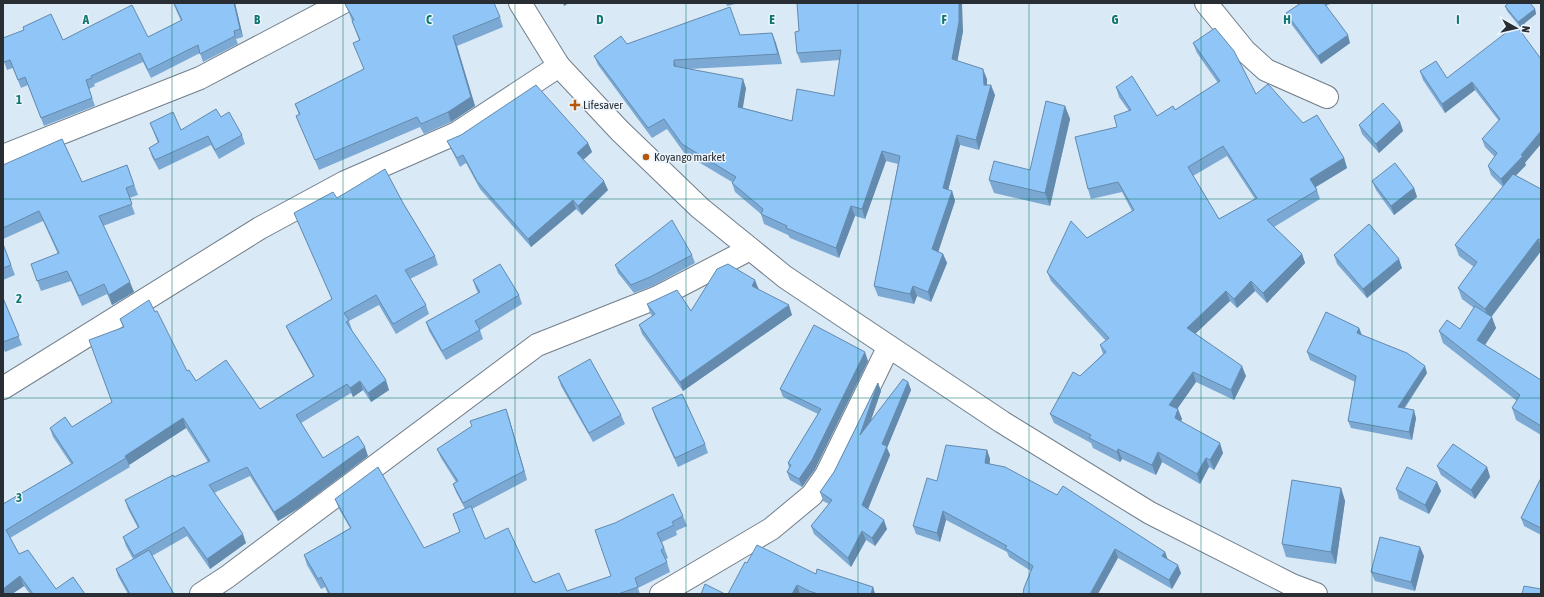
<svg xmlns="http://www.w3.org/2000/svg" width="1544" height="597" viewBox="0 0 1544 597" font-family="'Asap Condensed',sans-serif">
	<rect width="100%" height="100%" fill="#dae9f6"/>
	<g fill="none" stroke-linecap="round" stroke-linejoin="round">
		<g stroke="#717e8a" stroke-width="24">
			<path id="minor" d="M 1206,3 L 1245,51 L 1266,70 L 1327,97
				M 3,156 L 200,78 L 342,3
				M 3,388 L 260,228 L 345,182 L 457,133 L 559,66
				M 201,594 L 227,577 L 537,345 L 658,297 L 750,249
				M 661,594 L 771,529 L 812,495 L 826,475 L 888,348"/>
		</g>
		<g stroke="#717e8a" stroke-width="24">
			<path id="tertiary" d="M 520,3 L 559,66 L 620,131 L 700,208 L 785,277 L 1002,422 L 1150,513 L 1292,585 L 1316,594"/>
		</g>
		<use href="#minor" stroke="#fff" stroke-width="22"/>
		<use href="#tertiary" stroke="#fff" stroke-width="22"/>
	</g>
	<path fill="#7ba9d4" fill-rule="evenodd" d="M 173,3 L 235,3 L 243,37 L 236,39 L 238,44 L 203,62 L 200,53 L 151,78 L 143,62 L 94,84 L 95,86 L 89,89 L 95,106 L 44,126 L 28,85 L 21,88 L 13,68 L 7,70 L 3,59 L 24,30 L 23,27 L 63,40 L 148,37 L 181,21 Z
		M 726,3 L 739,3 L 727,6 Z
		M 1301,3 L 1332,3 L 1326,6 L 1350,43 L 1321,64 L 1289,21 L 1286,13 Z
		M 345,4 L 500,17 L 503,27 L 457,46 L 475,106 L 451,122 L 424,134 L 420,127 L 319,170 L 296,116 L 299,115 L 295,104 L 364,69 L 359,40 L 352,21 L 349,13 Z
		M 1505,6 L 1535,9 L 1536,14 L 1520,27 L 1507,11 Z
		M 963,31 L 957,61 L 987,79 L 987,85 L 995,95 L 979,150 L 960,145 L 948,190 L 952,191 L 955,201 L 938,251 L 943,254 L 947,263 L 931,302 L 917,296 L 914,304 L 878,296 L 874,286 L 898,164 L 886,161 L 865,219 L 855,216 L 839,258 L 790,238 L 788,235 L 764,224 L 761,214 L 735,192 L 732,183 L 732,182 L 685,154 L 667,129 L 652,138 L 598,65 L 594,56 L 627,44 L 772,33 L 782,64 L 689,69 L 746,88 L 743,108 L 792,121 L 834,96 L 840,60 L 801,63 L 797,53 Z
		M 1193,43 L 1256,94 L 1303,123 L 1344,158 L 1347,168 L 1316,187 L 1320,199 L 1274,227 L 1302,254 L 1305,263 L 1267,303 L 1255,291 L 1237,308 L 1230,301 L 1195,333 L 1246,376 L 1234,400 L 1196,382 L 1177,409 L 1182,419 L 1181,421 L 1223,453 L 1214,470 L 1209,467 L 1200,484 L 1162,462 L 1156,475 L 1122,459 L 1120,462 L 1093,448 L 1091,443 L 1054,423 L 1050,414 L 1080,376 L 1103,354 L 1100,345 L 1106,341 L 1051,281 L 1047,272 L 1087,238 L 1132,211 L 1122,192 L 1091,199 L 1088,189 L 1117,127 L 1129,111 L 1119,97 L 1116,87 L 1157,116 L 1175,110 L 1218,83 L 1197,53 ZM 1227,156 L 1255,199 L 1219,219 L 1193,176 Z
		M 1541,59 L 1525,163 L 1526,165 L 1515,176 L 1541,189 L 1541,251 L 1491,317 L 1496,328 L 1485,345 L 1541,380 L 1541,435 L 1516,420 L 1512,408 L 1517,401 L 1443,343 L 1439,331 L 1460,329 L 1474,308 L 1462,299 L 1458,288 L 1474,267 L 1459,256 L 1455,245 L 1503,187 L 1491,175 L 1488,166 L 1495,157 L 1485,147 L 1482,139 L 1499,121 L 1475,90 L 1445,113 L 1423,80 L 1420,71 L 1447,78 Z
		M 1065,106 L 1070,119 L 1050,206 L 994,193 L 989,180 L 1030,170 Z
		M 221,117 L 242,135 L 245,144 L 219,159 L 211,145 L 159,170 L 152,157 L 149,148 L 158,143 L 150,123 L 181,130 Z
		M 1400,122 L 1403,131 L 1379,153 L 1362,134 L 1359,125 Z
		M 447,141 L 588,143 L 592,152 L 583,159 L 608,190 L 582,215 L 576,209 L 531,247 L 480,189 L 466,163 L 460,167 Z
		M 3,165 L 82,182 L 127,165 L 138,195 L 129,198 L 135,214 L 103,226 L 134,292 L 112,305 L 107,294 L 82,306 L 71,281 L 41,291 L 31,264 L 58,254 L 43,221 L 3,239 Z
		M 1372,181 L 1414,188 L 1417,197 L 1394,215 L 1376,190 Z
		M 337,198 L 403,203 L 435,256 L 438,265 L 410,279 L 426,305 L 429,314 L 396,334 L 379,305 L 349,321 L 352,330 L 351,330 L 389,390 L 371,402 L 363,390 L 353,397 L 351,393 L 301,423 L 323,458 L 368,456 L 299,508 L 278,521 L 250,476 L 214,493 L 246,543 L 210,569 L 187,536 L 152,556 L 174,594 L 128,594 L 118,576 L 116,569 L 133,559 L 126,546 L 123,537 L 138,528 L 128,509 L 125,500 L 208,462 L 186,428 L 129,465 L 130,467 L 10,538 L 19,554 L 56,589 L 85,594 L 30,594 L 24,586 L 12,594 L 3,594 L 3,504 L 71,464 L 53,437 L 50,428 L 72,427 L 112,402 L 123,327 L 120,319 L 187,371 L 196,381 L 260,409 L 313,376 L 290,335 L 286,326 L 332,299 L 298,222 L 294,213 Z
		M 3,244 L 15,275 L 3,280 Z
		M 692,255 L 695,263 L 653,286 L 634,293 L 618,273 L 615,265 Z
		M 1334,255 L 1402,268 L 1367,298 L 1337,264 Z
		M 473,280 L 519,295 L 522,304 L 480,330 L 483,339 L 446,360 L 429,331 L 426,322 L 478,293 L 476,289 Z
		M 759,290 L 792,315 L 683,391 L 642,334 L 639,325 L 652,316 L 650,313 L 647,304 L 691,311 Z
		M 3,298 L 22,345 L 5,352 L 3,347 Z
		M 1359,328 L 1362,335 L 1427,373 L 1405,408 L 1416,418 L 1412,440 L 1351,428 L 1348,421 L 1355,382 L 1310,360 L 1307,352 Z
		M 868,361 L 815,469 L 802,487 L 790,480 L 787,472 L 789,468 L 788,463 L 818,414 L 783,397 L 780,389 Z
		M 558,377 L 621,415 L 625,424 L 593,442 L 561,386 Z
		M 908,382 L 911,390 L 887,448 L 890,455 L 868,509 L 887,529 L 875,546 L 866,540 L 851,567 L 814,534 L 811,526 L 829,504 L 823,501 L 820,492 L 834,472 L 878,383 L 881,391 L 871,420 Z
		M 652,408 L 705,444 L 708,453 L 678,467 L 655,417 Z
		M 506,409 L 509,418 L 527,480 L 472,509 L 485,539 L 533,582 L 535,583 L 567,591 L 611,576 L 595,530 L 683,516 L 687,526 L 676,531 L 677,535 L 662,542 L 668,558 L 666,559 L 670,572 L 638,588 L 640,594 L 328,594 L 325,587 L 321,589 L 307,565 L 304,555 L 350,528 L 339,509 L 335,499 L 424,548 L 460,532 L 453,514 L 465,509 L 456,492 L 453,484 L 456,482 L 441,458 L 437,449 Z
		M 987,450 L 990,459 L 990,464 L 1057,495 L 1165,552 L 1167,558 L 1181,573 L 1172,589 L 1118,558 L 1031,571 L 1009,557 L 1007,552 L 946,520 L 940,542 L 916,534 L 913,526 L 937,481 Z
		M 1437,466 L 1487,467 L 1490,477 L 1475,499 L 1441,475 Z
		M 1541,478 L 1541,535 L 1524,526 L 1521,518 Z
		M 1437,482 L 1441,491 L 1429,514 L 1399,499 L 1396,489 Z
		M 1341,488 L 1345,501 L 1336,564 L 1286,557 L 1282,544 Z
		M 1424,556 L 1415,591 L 1375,581 L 1371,572 Z
		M 747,563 L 816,574 L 873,587 L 875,594 L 728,594 Z"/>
	<path fill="#648aad" d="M 234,3 L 235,3 L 243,37 L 240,29 Z
		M 563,3 L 569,3 L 564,6 Z
		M 959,3 L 962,3 L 963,31 L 956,69 L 952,59 Z
		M 1535,9 L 1536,14 L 1520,27 L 1518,22 Z
		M 772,33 L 776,43 L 782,64 L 778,54 Z
		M 1348,35 L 1350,43 L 1321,64 L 1318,56 Z
		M 453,36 L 457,46 L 475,106 L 451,122 L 448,112 Z
		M 674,60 L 677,70 L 674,66 Z
		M 983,69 L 987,79 L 987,94 L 984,85 Z
		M 743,79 L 746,88 L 741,116 L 738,107 Z
		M 1472,82 L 1475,90 L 1445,113 L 1442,104 Z
		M 991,85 L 995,95 L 979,150 L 976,140 Z
		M 1065,106 L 1070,119 L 1050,206 L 1045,193 Z
		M 1400,122 L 1403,131 L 1379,153 L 1376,144 Z
		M 1541,131 L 1541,144 L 1525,163 L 1526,165 L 1504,188 L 1501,179 Z
		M 957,135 L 960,145 L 946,198 L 943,188 Z
		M 588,143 L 592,152 L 581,162 L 577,153 Z
		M 882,151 L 886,161 L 865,219 L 862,209 Z
		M 1344,158 L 1347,168 L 1314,188 L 1310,179 Z
		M 604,181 L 608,190 L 582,215 L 578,206 Z
		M 1414,188 L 1417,197 L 1394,215 L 1391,206 Z
		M 952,191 L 955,201 L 936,259 L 932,249 Z
		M 573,200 L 576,209 L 531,247 L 528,239 Z
		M 851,206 L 855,216 L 839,258 L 836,248 Z
		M 1538,239 L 1541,246 L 1541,251 L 1489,320 L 1485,309 Z
		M 943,254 L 947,263 L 931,302 L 928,292 Z
		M 1302,254 L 1305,263 L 1267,303 L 1263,293 Z
		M 1399,259 L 1402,268 L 1367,298 L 1363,289 Z
		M 755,280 L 759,290 L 752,286 Z
		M 1251,281 L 1255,291 L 1237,308 L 1234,299 Z
		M 130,282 L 134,292 L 112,305 L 109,295 Z
		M 913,286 L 917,296 L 914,304 L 910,294 Z
		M 1226,291 L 1230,301 L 1191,338 L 1187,328 Z
		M 789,305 L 792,315 L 683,391 L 680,382 Z
		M 1492,317 L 1496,328 L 1481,351 L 1477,340 Z
		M 1359,328 L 1362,336 L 1357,333 Z
		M 865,352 L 868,361 L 815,469 L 802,487 L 799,479 Z
		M 1242,366 L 1246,376 L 1234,400 L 1231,390 Z
		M 1425,366 L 1427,373 L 1400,414 L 1398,407 Z
		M 1193,372 L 1196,382 L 1173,415 L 1169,405 Z
		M 386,380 L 389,390 L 371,402 L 368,393 Z
		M 360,381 L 363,390 L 353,397 L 350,388 Z
		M 908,382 L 911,390 L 887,448 L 890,455 L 866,514 L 862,505 L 882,444 Z
		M 878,383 L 881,391 L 863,443 L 860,435 Z
		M 506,409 L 509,418 L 527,480 L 524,471 Z
		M 1178,409 L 1182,419 L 1178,427 L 1175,418 Z
		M 1414,410 L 1416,418 L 1412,440 L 1409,432 Z
		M 183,418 L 186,428 L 129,465 L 125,456 Z
		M 1220,443 L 1223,453 L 1214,470 L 1210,460 Z
		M 365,447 L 368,456 L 299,508 L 278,521 L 274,512 Z
		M 1118,449 L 1122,459 L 1120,462 L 1117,452 Z
		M 987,450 L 990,459 L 988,472 L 985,463 Z
		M 1158,452 L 1162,462 L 1156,475 L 1152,465 Z
		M 1206,458 L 1209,467 L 1200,484 L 1197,474 Z
		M 1487,467 L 1490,477 L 1475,499 L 1471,490 Z
		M 1437,482 L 1441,491 L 1429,514 L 1425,505 Z
		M 1341,488 L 1345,501 L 1336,564 L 1331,552 Z
		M 943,511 L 946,520 L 940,542 L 937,533 Z
		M 884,520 L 887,529 L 875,546 L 872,538 Z
		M 862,531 L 866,540 L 851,567 L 848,558 Z
		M 243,534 L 246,543 L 210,569 L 207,559 Z
		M 1420,547 L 1424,556 L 1415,591 L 1411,582 Z
		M 1115,549 L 1118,558 L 1098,594 L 1090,594 Z
		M 1165,552 L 1168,560 L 1162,556 Z
		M 1178,565 L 1181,573 L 1172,589 L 1169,580 Z
		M 20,576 L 24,586 L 12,594 L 3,594 L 3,589 Z
		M 797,585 L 800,594 L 792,594 Z
		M 873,587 L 875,594 L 871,594 Z"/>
	<path fill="#8fc5f7" stroke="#648aad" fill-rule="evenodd" d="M 174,3 L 234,3 L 240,29 L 234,31 L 235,36 L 200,54 L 198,45 L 148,70 L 140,53 L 91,76 L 92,78 L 86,80 L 92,98 L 41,118 L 25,77 L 18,80 L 10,60 L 4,62 L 3,59 L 3,38 L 24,30 L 23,27 L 51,14 L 63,40 L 132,5 L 148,37 L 182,20 Z
		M 346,3 L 494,3 L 500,17 L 453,36 L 471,97 L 448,112 L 421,124 L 417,117 L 315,160 L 296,116 L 300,114 L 295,104 L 364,69 L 353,43 L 360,40 L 352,21 L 354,20 L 345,4 Z
		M 797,3 L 959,3 L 959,22 L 952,59 L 983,69 L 984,85 L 991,85 L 976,140 L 957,135 L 943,188 L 952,191 L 932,249 L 943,254 L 928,292 L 913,286 L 910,294 L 874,286 L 900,156 L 882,151 L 862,209 L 851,206 L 836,248 L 786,228 L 787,226 L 761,214 L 763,209 L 732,183 L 736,177 L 682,144 L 664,119 L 648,128 L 594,56 L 621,36 L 627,44 L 730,7 L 740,35 L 772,33 L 778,54 L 674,60 L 674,66 L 743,79 L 738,107 L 792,121 L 797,89 L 834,96 L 841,50 L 797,53 L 795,32 L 799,31 Z
		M 1301,3 L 1324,3 L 1348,35 L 1318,56 L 1286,13 Z
		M 1509,3 L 1530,3 L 1535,9 L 1518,22 L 1505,6 Z
		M 1516,25 L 1541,59 L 1541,131 L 1521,155 L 1523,156 L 1501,179 L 1488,166 L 1497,153 L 1482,139 L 1500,119 L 1472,82 L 1442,104 L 1420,71 L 1436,61 L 1447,78 Z
		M 1215,28 L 1234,51 L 1256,94 L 1268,84 L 1303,123 L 1317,115 L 1344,158 L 1310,179 L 1317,190 L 1267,220 L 1302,254 L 1263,293 L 1251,281 L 1234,299 L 1226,291 L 1187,328 L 1242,366 L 1231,390 L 1193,372 L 1169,405 L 1178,409 L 1175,418 L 1220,443 L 1210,460 L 1206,458 L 1197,474 L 1158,452 L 1152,465 L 1118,449 L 1117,452 L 1089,438 L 1091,435 L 1050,414 L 1073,372 L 1080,376 L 1106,352 L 1100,345 L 1109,338 L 1047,272 L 1071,221 L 1087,238 L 1134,210 L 1118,182 L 1088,189 L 1075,137 L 1117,127 L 1114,116 L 1131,110 L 1116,87 L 1132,76 L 1157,116 L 1173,106 L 1175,110 L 1220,81 L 1193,43 ZM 1223,146 L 1257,198 L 1219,219 L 1188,167 Z
		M 536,85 L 588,143 L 577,153 L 604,181 L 578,206 L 573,200 L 528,239 L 477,181 L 463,155 L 457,158 L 447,141 L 461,135 Z
		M 1046,101 L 1065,106 L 1045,193 L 989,180 L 994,161 L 1030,170 Z
		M 1383,103 L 1400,122 L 1376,144 L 1359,125 Z
		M 216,109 L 221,117 L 229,112 L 242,135 L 215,150 L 208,136 L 155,160 L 149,148 L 159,142 L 150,123 L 173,112 L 181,130 Z
		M 62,139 L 82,182 L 127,165 L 134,185 L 126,188 L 132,204 L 99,216 L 130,282 L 109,295 L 104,284 L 79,296 L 67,271 L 37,281 L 31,264 L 59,253 L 39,211 L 3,228 L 3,165 Z
		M 1395,163 L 1414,188 L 1391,206 L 1372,181 Z
		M 385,169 L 403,203 L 435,256 L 405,270 L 426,305 L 393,324 L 376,295 L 344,313 L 349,320 L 346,322 L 386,380 L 368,393 L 360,381 L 350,388 L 347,384 L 296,415 L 323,458 L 358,436 L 365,447 L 295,498 L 274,512 L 247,467 L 209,485 L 243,534 L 207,559 L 184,527 L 134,556 L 123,537 L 139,527 L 125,500 L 173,475 L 174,477 L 210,461 L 183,418 L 125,456 L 126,458 L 6,530 L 19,554 L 28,550 L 56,589 L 73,577 L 85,594 L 33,594 L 20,576 L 3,589 L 3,504 L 73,463 L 50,428 L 65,417 L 72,427 L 112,402 L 89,340 L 124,327 L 120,319 L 149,300 L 155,312 L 157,311 L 187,371 L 189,370 L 196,381 L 226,360 L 260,409 L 314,376 L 286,326 L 332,299 L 294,213 L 333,192 L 337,198 Z
		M 1513,174 L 1541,189 L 1541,240 L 1538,239 L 1485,309 L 1458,288 L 1477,262 L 1455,245 Z
		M 672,220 L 692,255 L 650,277 L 631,285 L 615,265 Z
		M 1369,224 L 1399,259 L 1363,289 L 1334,255 Z
		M 3,244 L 11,265 L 3,268 Z
		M 500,264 L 519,295 L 475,321 L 480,330 L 442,351 L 426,322 L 480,292 L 473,280 Z
		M 728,264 L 755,280 L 752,286 L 789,305 L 680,382 L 639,325 L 655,314 L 647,304 L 677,290 L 691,311 L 717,269 Z
		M 3,298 L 19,336 L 3,342 Z
		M 1475,306 L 1492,317 L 1477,340 L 1541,380 L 1541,426 L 1512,408 L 1520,395 L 1439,331 L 1447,320 L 1460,329 Z
		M 1326,312 L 1359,328 L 1357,333 L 1407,353 L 1425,366 L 1398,407 L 1414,410 L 1409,432 L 1348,421 L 1356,376 L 1307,352 Z
		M 814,325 L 865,352 L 812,460 L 799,479 L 787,472 L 791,465 L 788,463 L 821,409 L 780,389 Z
		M 590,359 L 621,415 L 589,433 L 558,377 Z
		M 903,379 L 908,382 L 882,444 L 887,446 L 862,505 L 884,520 L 872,538 L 862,531 L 848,558 L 811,526 L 832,500 L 820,492 L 834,472 L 878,383 L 860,435 Z
		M 682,394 L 705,444 L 675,458 L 652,408 Z
		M 506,409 L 524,471 L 463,503 L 453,484 L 458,481 L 437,449 L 472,426 L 470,421 Z
		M 1453,444 L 1487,467 L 1471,490 L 1437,466 Z
		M 946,445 L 987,450 L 985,463 L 1005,467 L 1057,495 L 1063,486 L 1165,552 L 1162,556 L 1178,565 L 1169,580 L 1115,549 L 1090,594 L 1023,594 L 1024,588 L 1033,566 L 1005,548 L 1007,546 L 943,511 L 937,533 L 913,526 L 927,478 L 937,481 Z
		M 378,467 L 424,548 L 460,532 L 453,514 L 471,506 L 485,539 L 508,528 L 533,582 L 534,581 L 535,583 L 559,573 L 567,591 L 611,576 L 595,530 L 615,523 L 673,494 L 683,516 L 672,522 L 674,525 L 657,533 L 664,548 L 661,550 L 667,562 L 635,578 L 638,587 L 618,594 L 330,594 L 321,577 L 318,579 L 304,555 L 351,528 L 335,499 Z
		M 1407,467 L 1437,482 L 1425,505 L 1396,489 Z
		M 1541,478 L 1541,528 L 1521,518 Z
		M 1292,480 L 1341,488 L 1331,552 L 1282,544 Z
		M 1380,537 L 1420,547 L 1411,582 L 1371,572 Z
		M 757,545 L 816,574 L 817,569 L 873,587 L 871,594 L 818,594 L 809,591 L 797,585 L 792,594 L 728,594 L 745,562 L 747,563 Z
		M 149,550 L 174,594 L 130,594 L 116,569 Z
		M 705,584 L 725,594 L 701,594 Z
		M 1524,586 L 1541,589 L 1541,594 L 1522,594 Z"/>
	<path fill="none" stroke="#0f766e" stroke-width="1" stroke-opacity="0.55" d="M 172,3 L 172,594M 343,3 L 343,594M 515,3 L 515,594M 686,3 L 686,594M 858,3 L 858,594M 1029,3 L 1029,594M 1201,3 L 1201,594M 1372,3 L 1372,594M 3,199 L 1541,199M 3,398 L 1541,398"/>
	<g fill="#b65809" stroke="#ecf5fd" stroke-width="1.5">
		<path d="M573 99h4v4h4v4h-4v4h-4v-4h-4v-4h4z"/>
		<circle cx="646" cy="157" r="4"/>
	</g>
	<g text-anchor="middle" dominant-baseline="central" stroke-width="3" stroke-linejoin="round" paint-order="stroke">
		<g font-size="12" fill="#282e33" stroke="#ecf5fd" text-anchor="start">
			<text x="583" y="105">Lifesaver</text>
			<text x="654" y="157">Koyango market</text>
		</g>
	</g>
	<g font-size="13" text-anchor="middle" font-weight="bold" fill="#0f766e" stroke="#ecf5fd" stroke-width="3" stroke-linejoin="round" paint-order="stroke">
		<text x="86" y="24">A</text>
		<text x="257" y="24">B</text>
		<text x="429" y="24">C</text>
		<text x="600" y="24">D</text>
		<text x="772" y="24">E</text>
		<text x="944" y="24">F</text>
		<text x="1115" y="24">G</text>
		<text x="1287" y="24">H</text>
		<text x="1458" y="24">I</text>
		<text x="19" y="104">1</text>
		<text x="19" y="303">2</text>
		<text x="19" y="502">3</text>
	</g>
	<rect width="1544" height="597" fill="none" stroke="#282e33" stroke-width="8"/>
	<g transform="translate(1516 28) rotate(98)" stroke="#ecf5fd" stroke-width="3" paint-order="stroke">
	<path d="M0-3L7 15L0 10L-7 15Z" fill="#282e33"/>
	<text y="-6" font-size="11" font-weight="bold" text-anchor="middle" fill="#282e33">N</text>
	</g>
</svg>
